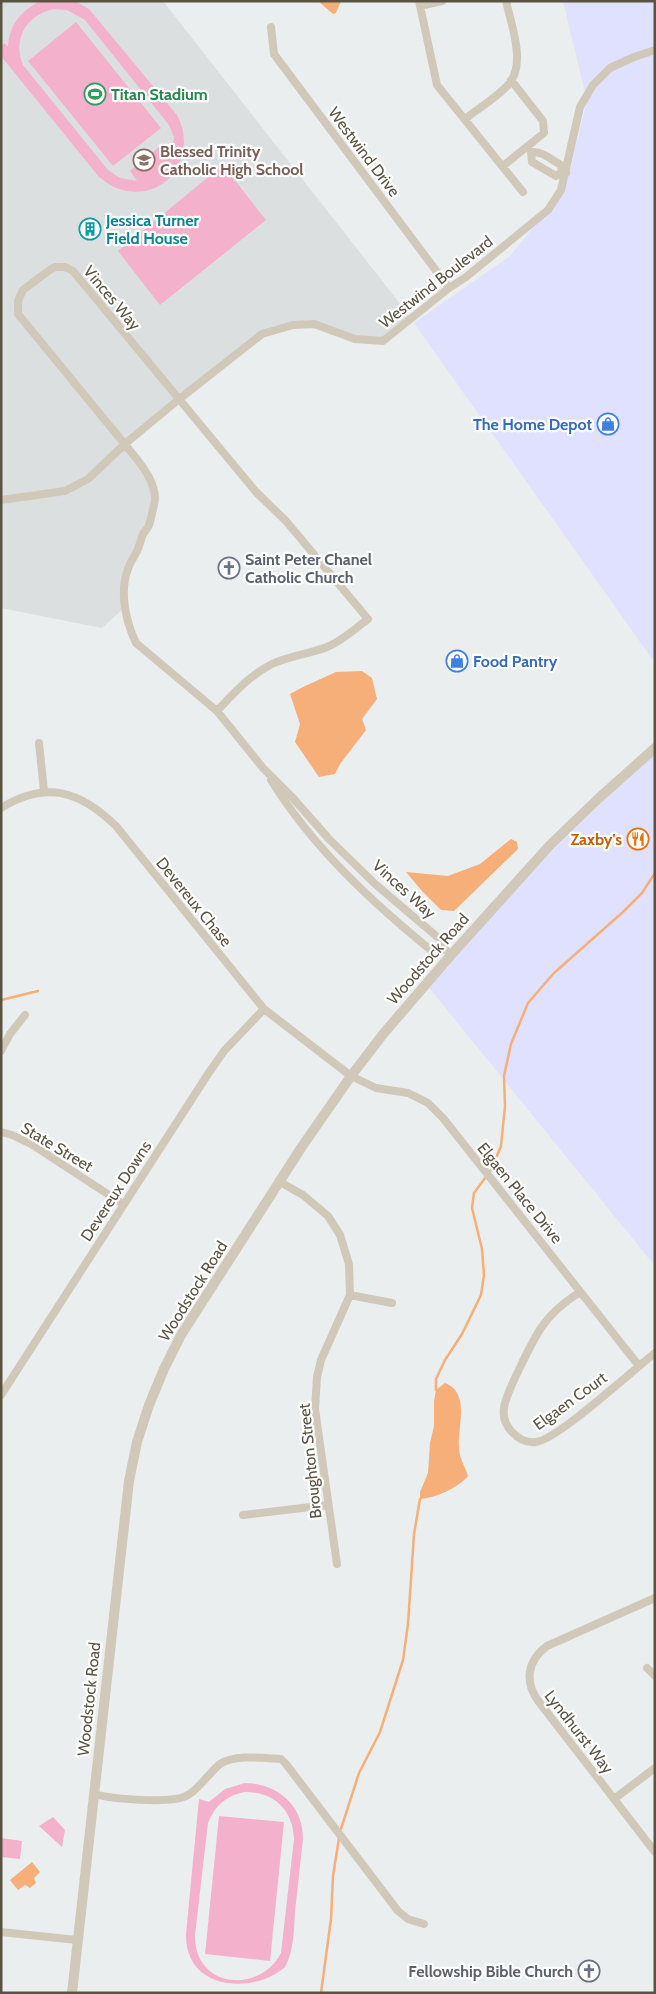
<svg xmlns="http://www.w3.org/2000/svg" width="656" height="1994" viewBox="0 0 656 1994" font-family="Cabin,sans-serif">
	<rect width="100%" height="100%" fill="#eaeeee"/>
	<path fill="#dfe1fe" d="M 563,1 L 655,1 L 655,663 L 414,323 L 510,256 L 565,188 L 587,101 Z
		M 655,753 L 655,1266 L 426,984 L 501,897 Z"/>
	<path fill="#dcdfe0" d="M 1,1 L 163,1 L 412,319 L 383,341 L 355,339 L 314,324 L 262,334 L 126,443 L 146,472 L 155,500 L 125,583 L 125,607 L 102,628 L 1,608 Z"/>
	<path fill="#f3b1cb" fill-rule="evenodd" d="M 40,1 L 75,1 L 89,9 L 177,115 C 199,155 166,204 119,189 C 112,187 106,182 99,177 L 1,56 L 1,46 L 5,43 L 8,47 C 9,25 21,11 40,1 ZM 53,9 L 67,10 L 85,20 L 169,125 L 174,137 L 172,152 L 164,143 L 149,155 L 147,152 L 142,157 L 143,160 L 130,171 L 137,181 L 120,178 L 108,170 L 23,65 C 12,39 27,15 53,9 Z
		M 76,22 L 161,128 L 113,166 L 28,61 Z
		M 223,165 L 266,220 L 160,305 L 118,251 Z
		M 245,1783 C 278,1784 303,1805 303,1839 C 300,1863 298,1887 295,1911 C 294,1929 294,1951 285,1967 C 255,1994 185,1992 186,1934 L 199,1799 L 209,1802 L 225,1789 ZM 245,1792 C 274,1792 293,1810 294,1839 L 281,1953 C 260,1994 194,1989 195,1935 L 208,1823 C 215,1805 227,1795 245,1792 Z
		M 219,1816 L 284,1822 L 270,1961 L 205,1954 Z
		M 53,1817 L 65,1830 L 62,1847 L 39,1826 Z
		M 1,1838 L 22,1841 L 20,1859 L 1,1857 Z"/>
	<path fill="#f6af79" d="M 318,1 L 341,1 L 336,13 L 333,14 Z
		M 362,671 L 372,678 L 377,699 L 362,719 L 366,730 L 340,764 L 335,774 L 319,777 L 295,742 L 300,724 L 290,694 L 303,687 L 336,672 Z
		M 511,839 L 517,842 L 518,849 L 454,911 L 441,910 L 422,891 L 406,872 L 448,876 L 480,864 Z
		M 445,1383 C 471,1393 457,1428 459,1447 C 459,1458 465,1466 468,1476 C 458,1488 435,1498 420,1499 L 420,1492 L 428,1473 L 430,1443 L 434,1426 L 434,1401 L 436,1390 Z
		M 32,1862 L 40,1872 L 34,1878 L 36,1883 L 30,1888 L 25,1885 L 18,1890 L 10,1880 Z"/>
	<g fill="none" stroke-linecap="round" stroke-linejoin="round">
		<path stroke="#f6af79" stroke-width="2.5" d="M 1,1000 L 38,991
			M 436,1390 L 436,1379 L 445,1360 L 462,1334 L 481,1295 L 484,1275 L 482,1249 L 472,1208 L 474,1193 L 491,1170 L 501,1146 L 505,1106 L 504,1076 L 511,1044 L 528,1003 L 554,973 L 623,912 L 642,893 L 655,873
			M 340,1832 L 359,1773 L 380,1732 L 403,1660 L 408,1624 L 414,1534 L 420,1499
			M 321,1993 L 331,1919 L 333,1876 L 339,1838"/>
		<path stroke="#d0c9b9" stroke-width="8" d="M 419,1 L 437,85 L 523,192
			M 420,6 L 442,1
			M 271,27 L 274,54 L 449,288
			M 465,119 C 479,108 496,98 508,85 C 527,65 511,24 506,1
			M 531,152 L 532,162 L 556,176 L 562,172 L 566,173
			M 531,152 C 543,151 551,160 561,165 L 562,172
			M 503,166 L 544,133 L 543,121 L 511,80
			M 1,500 L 65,491 L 88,479 L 126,443 L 178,400 L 262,334 L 293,325 L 314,324 L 355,339 L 383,341 L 449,288 L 466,277 L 548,210 L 561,190 L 580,107 L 593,85 L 610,68 L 634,57 L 655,50
			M 217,711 C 234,693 250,675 272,664 C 289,656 309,654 327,647 C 342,641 355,629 368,619 L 286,521 L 256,492 L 73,271 L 65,267 L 55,267 L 51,269 L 23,290 L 18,301 L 18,314 L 136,458 C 145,470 155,483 155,499 C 155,501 150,523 149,525 C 148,528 145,531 143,534 C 141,539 140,544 138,549 C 135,556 130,562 128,569 C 119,592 126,622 136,643 L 217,711 L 263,768 L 292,797 L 329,839 L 374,883 L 442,941 L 445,949 L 451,955
			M 39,743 L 44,791
			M 271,780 C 313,848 372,902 433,952 L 445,949
			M 1,808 C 46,780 80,791 116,826 L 264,1009 L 351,1076 L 376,1088 L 408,1093 L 428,1103 L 443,1118 L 639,1366
			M 1,1051 L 10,1034 L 25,1015
			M 1,1132 L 12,1135 L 31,1144 L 123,1204
			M 280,1182 L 303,1195 L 328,1216 L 340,1235 L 349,1264 L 350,1295 L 321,1360 L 317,1377 L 315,1409 L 337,1564
			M 580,1292 C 566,1301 550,1314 541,1328 C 533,1340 505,1395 504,1408 C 501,1425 518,1444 536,1442 C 556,1441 634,1369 655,1353
			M 350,1295 L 392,1303
			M 1,1395 L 208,1074 L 224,1051 L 264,1009
			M 243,1515 L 327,1505
			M 655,1598 L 547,1646 C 527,1661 524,1682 539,1702 L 655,1852
			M 647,1668 L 655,1676
			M 94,1794 C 111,1799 170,1804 186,1796 C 195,1792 202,1782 209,1775 C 212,1772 216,1767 220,1764 C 235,1754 263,1758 281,1759 L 286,1764 L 398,1911 L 408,1919 L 424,1924
			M 614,1799 L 655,1768
			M 1,1932 L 77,1940"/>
		<path stroke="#d0c9b9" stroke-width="10" d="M 72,1993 L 129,1481 L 137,1442 L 149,1405 L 164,1369 L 181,1335 L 301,1148 L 351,1076 L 384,1033 L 451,955 L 550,845 L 599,798 L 655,748"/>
	</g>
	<defs>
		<g id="stadium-ring" transform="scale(1.125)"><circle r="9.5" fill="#fff" stroke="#2e9e5b" stroke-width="1.5"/><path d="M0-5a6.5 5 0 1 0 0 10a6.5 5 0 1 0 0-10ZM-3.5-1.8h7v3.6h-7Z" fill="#2e9e5b"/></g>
		<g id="school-ring" transform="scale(1.125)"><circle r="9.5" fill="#fff" stroke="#8d6e63" stroke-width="1.5"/><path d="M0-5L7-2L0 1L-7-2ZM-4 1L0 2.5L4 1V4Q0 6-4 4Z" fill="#8d6e63"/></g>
		<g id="building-ring" transform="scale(1.125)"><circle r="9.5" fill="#fff" stroke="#0f9aa8" stroke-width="1.5"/><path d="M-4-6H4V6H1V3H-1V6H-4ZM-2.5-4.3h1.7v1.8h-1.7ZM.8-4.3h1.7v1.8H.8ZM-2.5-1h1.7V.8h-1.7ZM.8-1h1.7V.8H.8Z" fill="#0f9aa8"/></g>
		<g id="shop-ring" transform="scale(1.125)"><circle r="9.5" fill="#fff" stroke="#3f7fe0" stroke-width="1.5"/><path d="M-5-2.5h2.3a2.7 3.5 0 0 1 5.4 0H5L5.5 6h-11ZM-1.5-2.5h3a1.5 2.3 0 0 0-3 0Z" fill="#3f7fe0"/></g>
		<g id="church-ring" transform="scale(1.125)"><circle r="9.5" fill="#fff" stroke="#6b7280" stroke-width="1.5"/><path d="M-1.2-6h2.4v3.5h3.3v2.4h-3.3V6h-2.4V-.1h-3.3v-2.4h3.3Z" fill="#6b7280"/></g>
		<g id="restaurant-ring" transform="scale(1.125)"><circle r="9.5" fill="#fff" stroke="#e8710a" stroke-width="1.5"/><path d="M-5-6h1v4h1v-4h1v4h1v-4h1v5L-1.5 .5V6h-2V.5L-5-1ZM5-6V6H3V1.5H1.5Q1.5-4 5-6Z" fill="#e8710a"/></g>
	</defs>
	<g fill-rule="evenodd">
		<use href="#stadium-ring" x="95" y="94"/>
		<use href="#school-ring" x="144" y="160"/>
		<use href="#building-ring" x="90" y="229"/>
		<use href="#shop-ring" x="608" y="424"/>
		<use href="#church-ring" x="229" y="568"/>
		<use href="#shop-ring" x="457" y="661"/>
		<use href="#restaurant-ring" x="638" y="839"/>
		<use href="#church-ring" x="589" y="1971"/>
	</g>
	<g text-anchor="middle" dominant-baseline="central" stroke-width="4.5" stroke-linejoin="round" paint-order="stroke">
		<g font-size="16" font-weight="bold" fill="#27864d" stroke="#fff" text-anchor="start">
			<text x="111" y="94">Titan Stadium</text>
		</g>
		<g font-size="16" font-weight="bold" fill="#785e54" stroke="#fff" text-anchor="start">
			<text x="160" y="151">Blessed Trinity<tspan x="160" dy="18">Catholic High School</tspan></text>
		</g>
		<g font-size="16" fill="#5a5341" stroke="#fff">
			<text transform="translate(364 152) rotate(53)">Westwind Drive</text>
			<text transform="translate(436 282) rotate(-38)">Westwind Boulevard</text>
			<text transform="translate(112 298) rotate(50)">Vinces Way</text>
			<text transform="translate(404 889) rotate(42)">Vinces Way</text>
			<text transform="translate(194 902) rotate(51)">Devereux Chase</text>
			<text transform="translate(428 959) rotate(-49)">Woodstock Road</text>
			<text transform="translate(57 1147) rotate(31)">State Street</text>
			<text transform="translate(116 1191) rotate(-57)">Devereux Downs</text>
			<text transform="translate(520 1193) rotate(51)">Elgaen Place Drive</text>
			<text transform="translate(193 1291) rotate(-58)">Woodstock Road</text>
			<text transform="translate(570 1401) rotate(-36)">Elgaen Court</text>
			<text transform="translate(310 1461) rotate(-96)">Broughton Street</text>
			<text transform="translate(89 1699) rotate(-84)">Woodstock Road</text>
			<text transform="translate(579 1732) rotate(52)">Lyndhurst Way</text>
		</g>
		<g font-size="16" font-weight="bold" fill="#0d838f" stroke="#fff" text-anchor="start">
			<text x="106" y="220">Jessica Turner<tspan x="106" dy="18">Field House</tspan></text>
		</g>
		<g font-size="16" font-weight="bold" fill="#366cbe" stroke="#fff" text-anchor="end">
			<text x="592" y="424">The Home Depot</text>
			<text x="473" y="661" text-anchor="start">Food Pantry</text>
		</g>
		<g font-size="16" font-weight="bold" fill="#5b616d" stroke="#fff" text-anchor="start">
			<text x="245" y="559">Saint Peter Chanel<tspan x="245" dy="18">Catholic Church</tspan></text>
			<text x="573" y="1971" text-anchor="end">Fellowship Bible Church</text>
		</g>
		<g font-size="16" font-weight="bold" fill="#c56008" stroke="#fff" text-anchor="end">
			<text x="622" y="839">Zaxby's</text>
		</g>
	</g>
	<rect width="656" height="1994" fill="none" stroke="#5a5341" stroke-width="5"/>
</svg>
